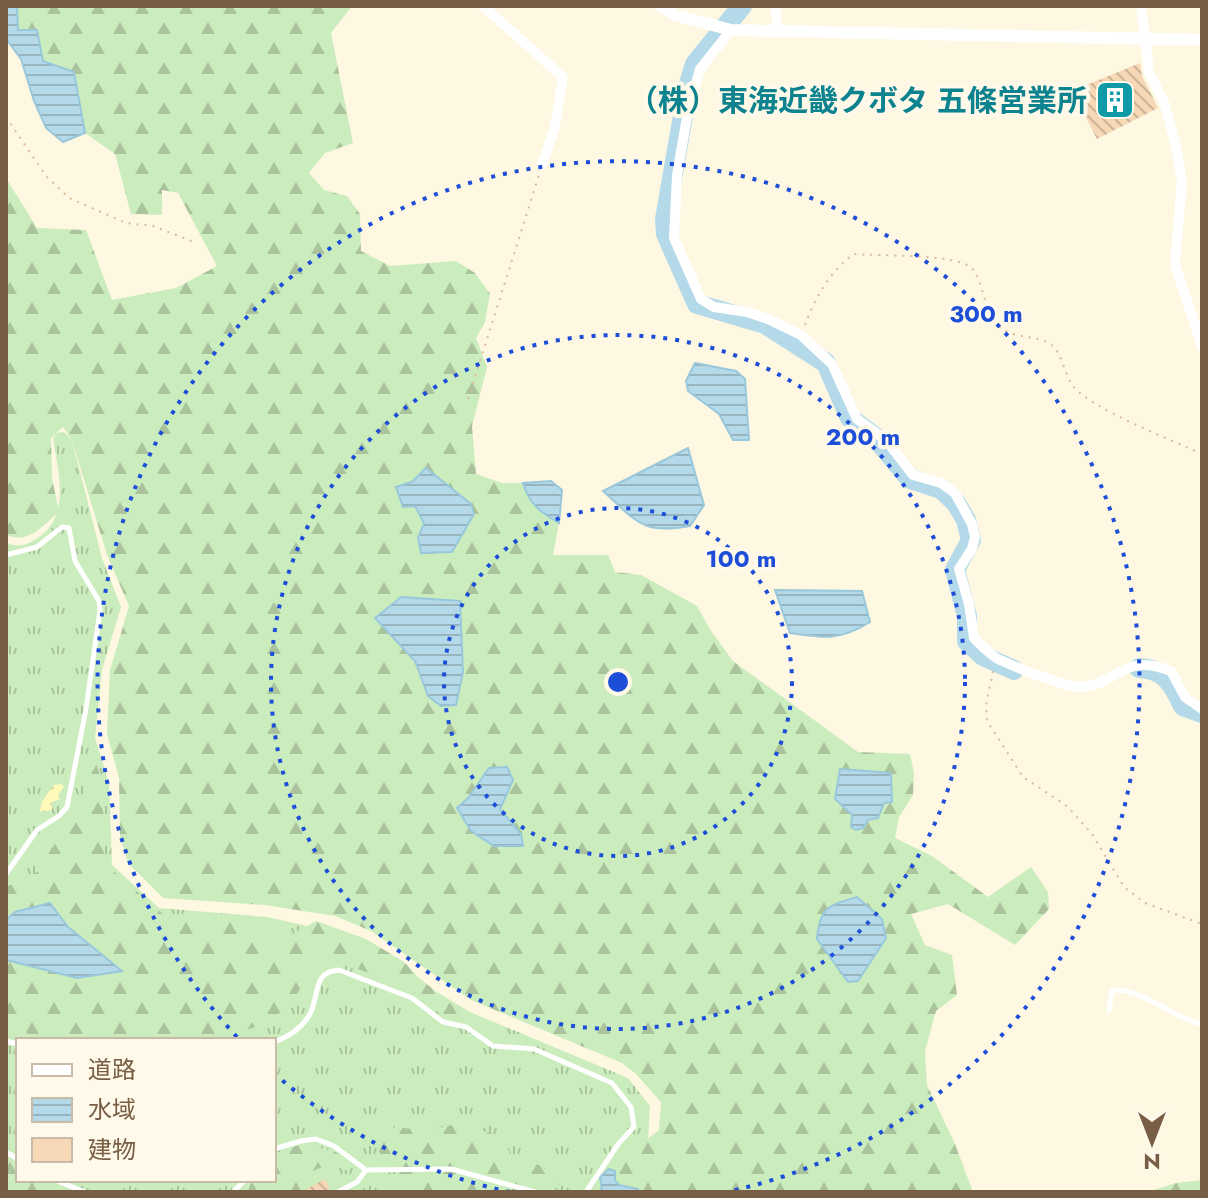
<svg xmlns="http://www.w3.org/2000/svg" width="1208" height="1198" viewBox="0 0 1208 1198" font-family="Jost,'Noto Sans JP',sans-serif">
	<defs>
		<pattern id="grass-tufts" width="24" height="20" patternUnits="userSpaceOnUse" patternTransform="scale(2)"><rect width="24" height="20" fill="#cbedbe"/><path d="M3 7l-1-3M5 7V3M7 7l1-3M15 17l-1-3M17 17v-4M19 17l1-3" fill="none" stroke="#aac39c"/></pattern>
		<pattern id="forest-firs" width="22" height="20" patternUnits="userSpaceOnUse" patternTransform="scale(2)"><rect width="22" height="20" fill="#cbedbe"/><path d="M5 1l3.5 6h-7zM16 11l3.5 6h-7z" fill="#aac39c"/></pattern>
		<pattern id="sand-dots" width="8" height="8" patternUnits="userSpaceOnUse" patternTransform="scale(2)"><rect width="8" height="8" fill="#fff9ba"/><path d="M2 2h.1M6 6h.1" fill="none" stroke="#ded8a1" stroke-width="1.8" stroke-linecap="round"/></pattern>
		<pattern id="water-rules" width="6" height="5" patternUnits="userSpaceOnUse" patternTransform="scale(2)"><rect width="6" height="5" fill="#b4dae9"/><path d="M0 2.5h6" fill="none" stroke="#97b4bf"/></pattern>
		<pattern id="building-back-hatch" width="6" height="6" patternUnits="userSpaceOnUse" patternTransform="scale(2)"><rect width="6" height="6" fill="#f6d8b6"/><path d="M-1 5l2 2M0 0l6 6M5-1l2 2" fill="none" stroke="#ccb296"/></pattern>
	</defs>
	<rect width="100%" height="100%" fill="#fef7e1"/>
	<path fill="url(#grass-tufts)" fill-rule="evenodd" d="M 64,432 L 72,440 L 102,558 L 121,607 L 102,670 L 95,738 L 109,783 L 112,865 L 159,908 L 267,917 L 339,933 L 470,1012 L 628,1078 L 650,1106 L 646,1175 L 650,1192 L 6,1192 L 6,543 C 18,547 25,546 36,539 C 72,517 58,473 53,438 L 57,433 ZM 18,1040 L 274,1040 L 274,1180 L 18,1180 Z"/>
	<path fill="url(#forest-firs)" d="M 17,6 L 352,6 L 331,33 L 353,143 L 325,153 L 309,173 L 324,190 L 347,196 L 360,214 L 361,251 L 390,266 L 456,261 L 475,273 L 490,294 L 485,322 L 476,338 L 487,367 L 472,426 L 476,474 L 502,483 L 523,483 C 529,504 540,512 559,523 L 553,555 L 608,555 L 615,572 L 641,575 L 697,606 L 711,631 L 733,661 L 858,752 L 910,754 L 914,773 L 913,795 L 899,817 L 895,838 L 932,856 L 988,897 L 1031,867 L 1048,892 L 1049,909 L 1015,945 L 948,904 L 911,914 L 925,945 L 952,955 L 957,995 L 936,1011 L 925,1051 L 927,1085 L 955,1144 L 973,1192 L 601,1192 L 625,1156 L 659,1130 L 661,1102 L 636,1074 L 622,1063 L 471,1000 L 371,931 L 335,916 L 265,905 L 163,898 L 128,863 L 120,837 L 119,778 L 107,734 L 110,670 L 129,606 L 107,555 L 72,440 L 63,427 L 51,438 L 52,478 L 59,512 C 42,526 30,544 6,535 L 6,178 L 37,228 L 86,230 L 112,300 L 176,288 L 217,266 L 178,193 L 162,190 L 162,215 L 131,214 L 115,154 L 85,133 L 74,73 L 43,61 L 18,30 Z
		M 94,758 L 103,784 L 104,863 L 164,915 L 255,923 L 261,935 L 289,936 L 316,921 L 366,939 L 404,962 L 418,977 L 459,1010 L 460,1015 L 456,1019 L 447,1019 L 413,993 L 384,978 L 352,967 L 311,960 C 303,992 288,1013 255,1027 C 245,1031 236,1032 226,1040 L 46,1040 L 6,1025 L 6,887 L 36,873 L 56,842 L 75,823 Z
		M 452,1125 C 475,1127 499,1131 511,1154 L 541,1166 L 560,1184 L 548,1192 L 409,1192 L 400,1176 L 381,1161 L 376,1132 L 388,1127 L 429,1130 Z
		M 302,1144 L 334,1151 L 351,1162 L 352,1167 L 348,1171 C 337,1164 312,1165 306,1178 C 304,1183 304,1187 303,1192 L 248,1192 L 251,1180 L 274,1180 L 274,1154 Z
		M 6,1159 L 18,1164 L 18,1180 L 40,1180 L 61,1192 L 6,1192 Z
		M 1202,1180 L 1202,1192 L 1147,1192 L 1176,1183 Z"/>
	<path fill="url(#sand-dots)" d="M 61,784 L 64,787 L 59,793 L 60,799 L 52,802 L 52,810 L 40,812 L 42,801 L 54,785 Z"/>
	<path fill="url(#water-rules)" stroke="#99c8dc" stroke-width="2" d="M 6,6 L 17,6 L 18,30 L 37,30 L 43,61 L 74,72 L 85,133 L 63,142 L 46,128 L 34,101 L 21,59 L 6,39 Z
		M 695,363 L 736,371 L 745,379 L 749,440 L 733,440 L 719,414 L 688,391 L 686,381 Z
		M 688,448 L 704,505 L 690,526 C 642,535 636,521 603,491 Z
		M 426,468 L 471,504 L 474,514 L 452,552 L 421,553 L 418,538 L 424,523 L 415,506 L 403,507 L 396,487 L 412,482 Z
		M 551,481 L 562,490 L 559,523 C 540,512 529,504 523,483 Z
		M 775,590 L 862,591 L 870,622 C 840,641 823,638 790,633 Z
		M 401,597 L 460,601 L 463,672 L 456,705 L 441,706 L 428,696 L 415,661 L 375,618 Z
		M 507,767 L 513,780 L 500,809 L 521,834 L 523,846 L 494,846 L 471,831 L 457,808 L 468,798 L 489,768 Z
		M 840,769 L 891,773 L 892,802 L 884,803 L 878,818 L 868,820 L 863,828 L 856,830 L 851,827 L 852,815 L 835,799 Z
		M 857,897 L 882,919 L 886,938 L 858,981 L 848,982 L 817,939 C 820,907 827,906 857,897 Z
		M 50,903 L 68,927 L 122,971 L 77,978 L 6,960 L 6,920 L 15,912 Z
		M 609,1169 L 615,1171 L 615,1180 L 619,1185 L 638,1189 L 638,1192 L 602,1192 L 600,1177 Z"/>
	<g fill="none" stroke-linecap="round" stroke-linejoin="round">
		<path stroke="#b4dae9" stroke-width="20" d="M 742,6 L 695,64 L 688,87 L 665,219 L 666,234 L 697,304 L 765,324 L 826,363 L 850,418 L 875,437 L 910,479 L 941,489 L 956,503 L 966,520 L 971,540 L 955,570 L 967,616 L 967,641 L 983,656 L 1014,670
			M 1139,668 C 1165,669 1173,684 1183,706 L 1202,713"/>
	</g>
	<path fill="url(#building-back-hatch)" d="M 1140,63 L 1142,76 L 1158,108 L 1097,139 L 1086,118 L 1067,93 Z
		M 325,1179 L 330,1188 L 324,1192 L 301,1192 Z"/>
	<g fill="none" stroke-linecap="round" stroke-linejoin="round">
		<path stroke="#dbbb99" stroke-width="2" stroke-dasharray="2 6" stroke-linecap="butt" d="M 6,117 L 46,176 L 69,198 L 126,223 L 153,226 L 194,242
			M 805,325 C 814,300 831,269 854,254 C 880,256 950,254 969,266 C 984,276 981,307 998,325 C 1013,341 1040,333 1054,347 C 1063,358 1065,375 1073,386 C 1091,409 1172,440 1202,454
			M 468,399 L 539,175
			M 993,671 L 986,705 L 987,721 L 1023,777 L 1067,806 L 1092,834 L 1124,887 L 1145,903 L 1202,924"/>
		<path stroke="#fff" stroke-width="5" d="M 6,555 L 37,547 L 62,527 L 69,528 L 75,561 L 99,601 L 100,610 L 86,709 L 67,807 L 59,816 L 37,830 L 6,874
			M 1109,1011 L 1112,990 C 1143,988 1171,1018 1202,1024
			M 6,1041 L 18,1044
			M 274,1042 C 288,1037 302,1028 310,1014 C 320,994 312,972 339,970 L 412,998 L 443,1022 L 466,1027 L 493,1046 L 534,1049 L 612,1083 L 631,1107 L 634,1127 L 619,1143 L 586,1192
			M 274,1149 L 301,1141 L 316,1139 L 334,1146 L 366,1170 L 451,1169 L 535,1192
			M 6,1152 L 18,1159
			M 55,1180 L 85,1192
			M 233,1192 L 245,1180
			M 338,1192 L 357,1182 L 366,1170"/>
		<path stroke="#fff" stroke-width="10" d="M 483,6 L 563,77 L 555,126 L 542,165
			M 775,6 L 778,30
			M 1141,6 L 1149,72 L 1165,105 L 1176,146 L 1182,181 L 1175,264 L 1202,347
			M 731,30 L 700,69 L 688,111 L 677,175 L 674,238 L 701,299 L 714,307 L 747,312 L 768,319 L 801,335 L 832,364 L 857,419 L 886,440 L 913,475 L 941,483 L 955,493 L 972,524 L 975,537 L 972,549 L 959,569 L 969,604 L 974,638 C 981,645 989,654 998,659 C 1013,666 1067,688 1081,687 C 1119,684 1122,652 1171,671 L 1185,697 L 1202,709"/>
		<path stroke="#fff" stroke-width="12" d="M 660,6 L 675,15 L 731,30 L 1202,40"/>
	</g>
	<g fill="none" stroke="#1d4ed8" stroke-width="4" stroke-dasharray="4 8">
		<circle cx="618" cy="682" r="174"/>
		<circle cx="618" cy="682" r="347"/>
		<path d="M510 1192A521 521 0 0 1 276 1075M237 1037A521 521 0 1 1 726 1192"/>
	</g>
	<defs>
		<g id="building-square" transform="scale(2)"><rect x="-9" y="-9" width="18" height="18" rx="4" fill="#0f9aa8" stroke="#fff9e9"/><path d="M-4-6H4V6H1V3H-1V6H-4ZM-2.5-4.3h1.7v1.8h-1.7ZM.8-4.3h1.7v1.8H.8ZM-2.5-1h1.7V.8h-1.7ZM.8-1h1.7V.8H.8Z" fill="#fff"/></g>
	</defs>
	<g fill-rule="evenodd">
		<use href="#building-square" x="1115" y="100"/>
	</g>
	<g text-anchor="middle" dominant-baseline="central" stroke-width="8" stroke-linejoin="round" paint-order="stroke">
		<g font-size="30" font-weight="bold" fill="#0d838f" stroke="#fff9e9" text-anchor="end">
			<text x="1087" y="100">（株）東海近畿クボタ 五條営業所</text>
		</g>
	</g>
	<circle cx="618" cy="682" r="12" fill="#1d4ed8" stroke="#fff9e9" stroke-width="4"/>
	<g font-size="24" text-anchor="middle" font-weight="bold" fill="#1d4ed8" stroke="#fff9e9" stroke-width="8" stroke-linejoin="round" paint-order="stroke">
		<text x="986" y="322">300 m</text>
		<text x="863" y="445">200 m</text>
		<text x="741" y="567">100 m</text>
	</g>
	<rect width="1208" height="1198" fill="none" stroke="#775e45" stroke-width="16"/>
	<rect x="16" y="1038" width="260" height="144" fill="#fff9e9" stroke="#c9bba7" stroke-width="2"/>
	<rect x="32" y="1064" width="40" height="12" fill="#ffffff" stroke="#c9bba7" stroke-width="2"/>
	<text x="88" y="1078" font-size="24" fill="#775e45">道路</text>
	<rect x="32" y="1098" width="40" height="24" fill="url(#water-rules)" stroke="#c9bba7" stroke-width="2"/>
	<text x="88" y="1118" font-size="24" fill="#775e45">水域</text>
	<rect x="32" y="1138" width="40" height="24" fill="#f6d8b6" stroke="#c9bba7" stroke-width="2"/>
	<text x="88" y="1158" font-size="24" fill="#775e45">建物</text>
	<g transform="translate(1152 1142) rotate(180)" stroke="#fff9e9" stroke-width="6" paint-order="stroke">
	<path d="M0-6L14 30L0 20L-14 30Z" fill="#775e45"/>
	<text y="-12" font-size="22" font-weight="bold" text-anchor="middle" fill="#775e45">N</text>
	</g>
</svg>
